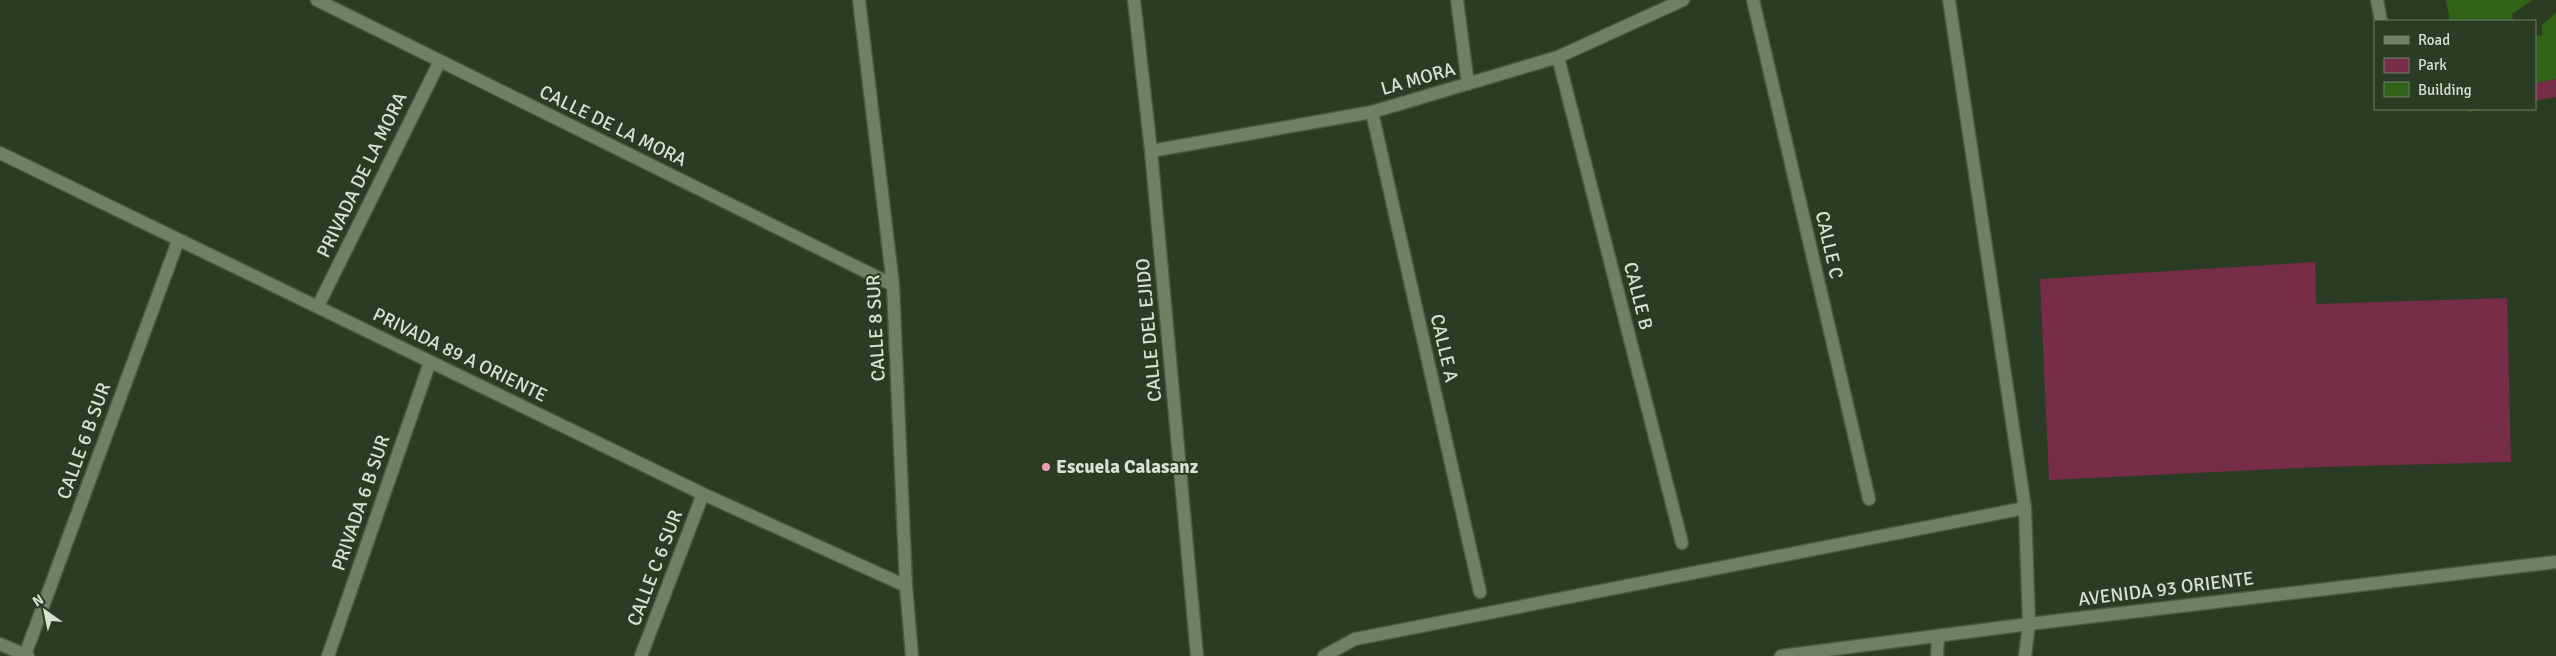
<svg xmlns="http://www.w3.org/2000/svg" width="2556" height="656" viewBox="0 0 2556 656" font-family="Signika,sans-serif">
	<rect width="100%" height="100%" fill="#2a3c23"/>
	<path fill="#772d47" d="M 2556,79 L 2556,97 L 2535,101 L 2535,83 Z
		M 2315,262 L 2316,304 L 2507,298 L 2511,462 L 2319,467 L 2049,480 L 2040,279 Z"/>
	<path fill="#316317" d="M 2446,0 L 2533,0 L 2512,14 L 2513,21 L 2450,21 Z
		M 2556,13 L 2556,79 L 2535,83 L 2535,36 L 2542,35 L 2542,25 Z
		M 2467,109 L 2481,109 L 2481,110 L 2468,112 Z"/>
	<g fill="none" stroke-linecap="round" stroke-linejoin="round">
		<g stroke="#495843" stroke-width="15">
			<path id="service" d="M 1949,0 L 2025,508 L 2029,624
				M 2377,0 L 2381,21
				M 1324,656 L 1355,639 L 2025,508
				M 1937,656 L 1938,637"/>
		</g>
		<g stroke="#495843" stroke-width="15">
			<path id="minor" d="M 317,0 L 893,285
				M 859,0 L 893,285 L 906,586 L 912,656
				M 1134,0 L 1151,151 L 1197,656
				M 1457,0 L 1468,84
				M 1753,0 L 1869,499
				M 1558,57 L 1682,543
				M 1372,112 L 1480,592
				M 1151,151 L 1372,112 L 1558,57 L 1683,0
				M 0,153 L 703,494 L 906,586
				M 318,306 L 440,61
				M 0,644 L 28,656
				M 25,655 L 178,241
				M 328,656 L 430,362
				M 641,656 L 703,494
				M 1781,656 L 2029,624 L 2556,562
				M 2025,656 L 2029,624"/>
		</g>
		<use href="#service" stroke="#6d8165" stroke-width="12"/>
		<use href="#minor" stroke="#6d8165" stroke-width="12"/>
	</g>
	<circle fill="#f19ab3" stroke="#2a3c23" stroke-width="2" cx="1046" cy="467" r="5"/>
	<g text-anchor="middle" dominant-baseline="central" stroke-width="4" stroke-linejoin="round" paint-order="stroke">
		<g font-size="19" fill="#d6e2d2" stroke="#2a3c23">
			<text transform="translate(1418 79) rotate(-16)">LA MORA</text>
			<text transform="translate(613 126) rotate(26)">CALLE DE LA MORA</text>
			<text transform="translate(362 175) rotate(-64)">PRIVADA DE LA MORA</text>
			<text transform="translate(1829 245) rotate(77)">CALLE C</text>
			<text transform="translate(1638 296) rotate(76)">CALLE B</text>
			<text transform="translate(876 328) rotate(-93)">CALLE 8 SUR</text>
			<text transform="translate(1149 330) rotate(-95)">CALLE DEL EJIDO</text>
			<text transform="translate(1444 348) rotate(77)">CALLE A</text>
			<text transform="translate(460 355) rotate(26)">PRIVADA 89 A ORIENTE</text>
			<text transform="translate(84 441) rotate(-70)">CALLE 6 B SUR</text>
			<text transform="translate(361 503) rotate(-71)">PRIVADA 6 B SUR</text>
			<text transform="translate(655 568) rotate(-69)">CALLE C 6 SUR</text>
			<text transform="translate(2166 589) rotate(-7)">AVENIDA 93 ORIENTE</text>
		</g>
		<g font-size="19" font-weight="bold" fill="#d6e2d2" stroke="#2a3c23" text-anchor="start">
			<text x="1056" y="467">Escuela Calasanz</text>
		</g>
	</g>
	<rect x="2374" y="20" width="162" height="90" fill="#2a3c23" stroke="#6f7e69"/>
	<rect x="2384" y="36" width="25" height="8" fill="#6d8165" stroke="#6f7e69"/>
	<text x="2418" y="45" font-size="15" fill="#d6e2d2">Road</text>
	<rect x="2384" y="58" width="25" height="15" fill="#772d47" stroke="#6f7e69"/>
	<text x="2418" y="70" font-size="15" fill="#d6e2d2">Park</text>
	<rect x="2384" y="82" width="25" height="15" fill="#316317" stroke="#6f7e69"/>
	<text x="2418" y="95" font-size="15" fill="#d6e2d2">Building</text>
	<g transform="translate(45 611) rotate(327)" stroke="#2a3c23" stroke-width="4" paint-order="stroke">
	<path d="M0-4L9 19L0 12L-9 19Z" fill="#d6e2d2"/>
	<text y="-8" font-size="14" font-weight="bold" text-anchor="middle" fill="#d6e2d2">N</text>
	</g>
</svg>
